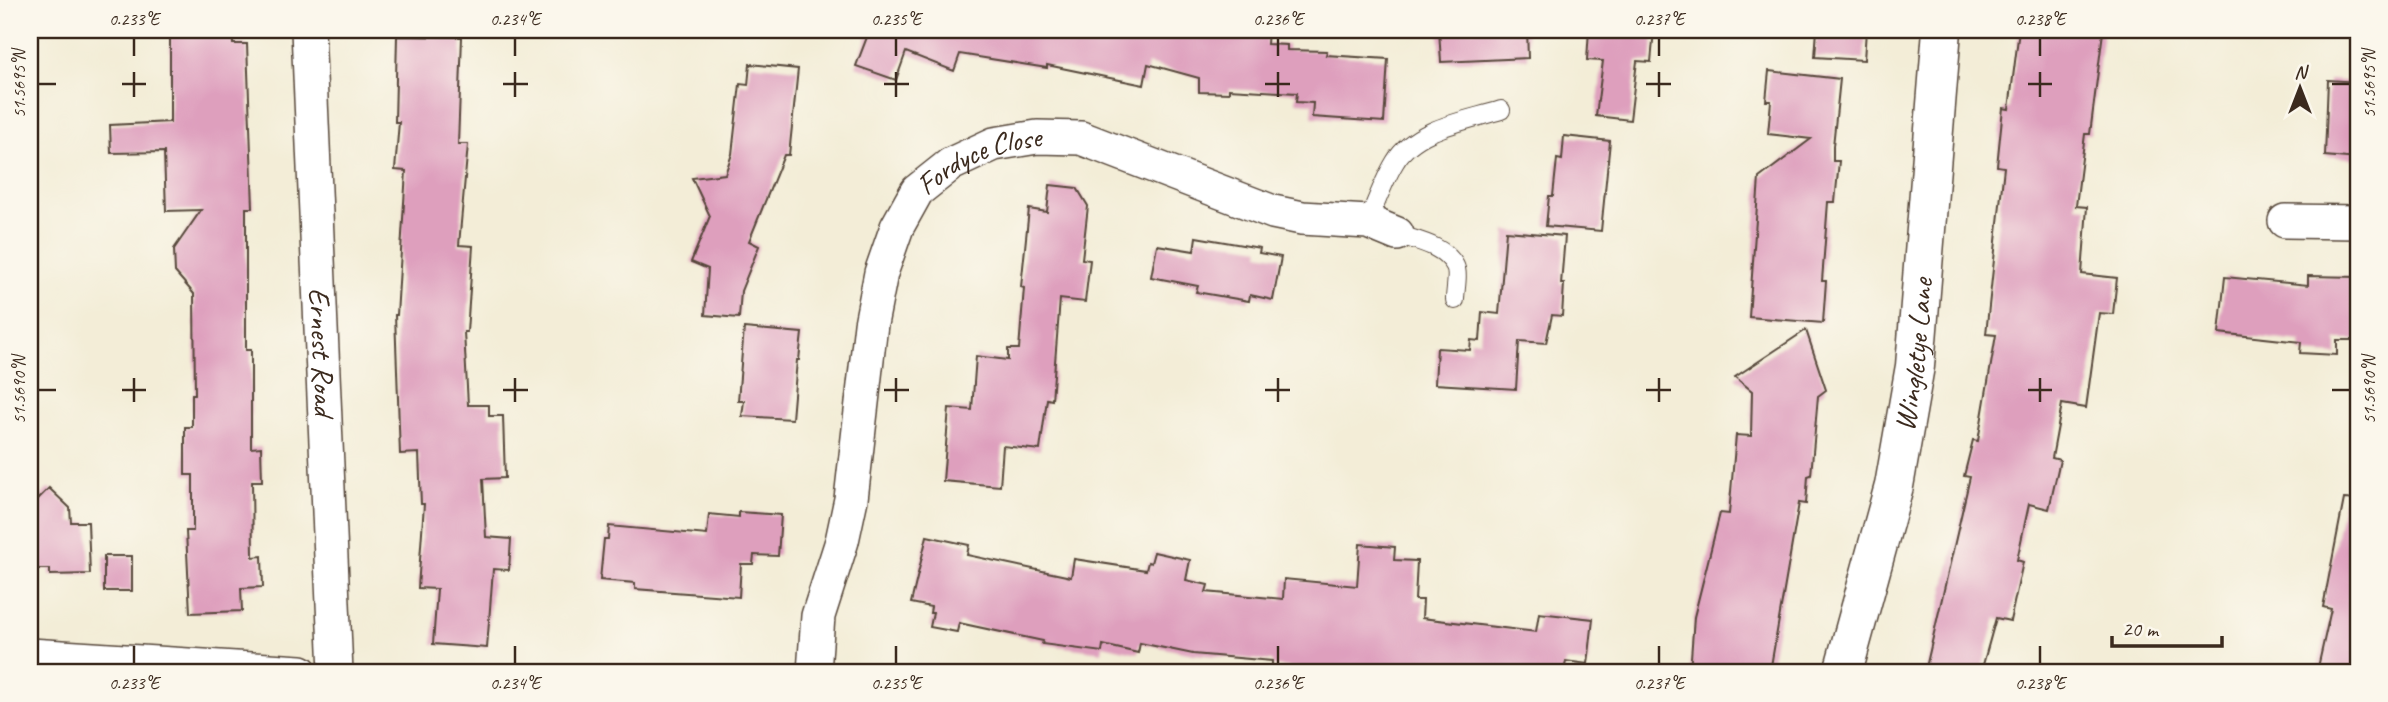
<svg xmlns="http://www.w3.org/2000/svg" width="2388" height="702" viewBox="0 0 2388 702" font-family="Caveat,sans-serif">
	<rect width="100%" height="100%" fill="#fbf7ec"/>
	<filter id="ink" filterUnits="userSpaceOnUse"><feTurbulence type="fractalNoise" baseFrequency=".0143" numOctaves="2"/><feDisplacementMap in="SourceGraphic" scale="14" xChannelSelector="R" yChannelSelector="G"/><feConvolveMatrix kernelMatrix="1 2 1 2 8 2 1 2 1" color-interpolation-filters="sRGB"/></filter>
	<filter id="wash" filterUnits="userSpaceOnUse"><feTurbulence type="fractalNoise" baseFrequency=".00686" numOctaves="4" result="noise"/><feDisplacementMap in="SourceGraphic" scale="28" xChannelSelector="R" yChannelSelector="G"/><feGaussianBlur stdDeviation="1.57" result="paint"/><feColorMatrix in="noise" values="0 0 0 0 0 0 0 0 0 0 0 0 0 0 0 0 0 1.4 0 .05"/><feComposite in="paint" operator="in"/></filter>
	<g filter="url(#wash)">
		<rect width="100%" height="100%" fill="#f3edd7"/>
		<g id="blocks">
			<path fill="#de9fbd" d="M 170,30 L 232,30 L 233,44 L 247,44 L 253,208 L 246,208 L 246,350 L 251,350 L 251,448 L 261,447 L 262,481 L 252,481 L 253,557 L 262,556 L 263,587 L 241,588 L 242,611 L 190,613 L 186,531 L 193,531 L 193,475 L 185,475 L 185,427 L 192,427 L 192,394 L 195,394 L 194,294 L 175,272 L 174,249 L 201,210 L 166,211 L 164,152 L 111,153 L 110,125 L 170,122 Z
				M 854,30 L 1268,30 L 1267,44 L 1287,45 L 1287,50 L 1327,51 L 1326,55 L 1388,59 L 1384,122 L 1312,117 L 1313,103 L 1296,102 L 1297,93 L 1229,89 L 1229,93 L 1199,92 L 1199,78 L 1148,64 L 1144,85 L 1047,65 L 1047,68 L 960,54 L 954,71 L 906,52 L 896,80 L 856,66 L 867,37 L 854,32 Z
				M 1439,30 L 1527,30 L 1528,58 L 1441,62 Z
				M 1589,30 L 1654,30 L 1651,62 L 1637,61 L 1630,120 L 1596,116 L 1603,61 L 1587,60 Z
				M 1817,30 L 1866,30 L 1864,60 L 1815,57 Z
				M 2019,30 L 2103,32 L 2090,134 L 2085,134 L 2076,206 L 2087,207 L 2082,274 L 2117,278 L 2113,314 L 2099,313 L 2086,408 L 2062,404 L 2052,458 L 2060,460 L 2049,509 L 2029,504 L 2017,560 L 2023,562 L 2010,621 L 1996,618 L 1981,672 L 1925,672 L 1970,477 L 1964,476 L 1973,440 L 1978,441 L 1996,335 L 1986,334 L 2004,167 L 1997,166 L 2003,108 L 2009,109 Z
				M 397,36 L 462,37 L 458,144 L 468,144 L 459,245 L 473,246 L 467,332 L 464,332 L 468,405 L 489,405 L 489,416 L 503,416 L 505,478 L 483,479 L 486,537 L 511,539 L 509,570 L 493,569 L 487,648 L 433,644 L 437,589 L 418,588 L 424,504 L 421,504 L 419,453 L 400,454 L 395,315 L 397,315 L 406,171 L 395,170 L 399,122 L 395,122 Z
				M 750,64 L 798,69 L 789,155 L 784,155 L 749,241 L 759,246 L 741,291 L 739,318 L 705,315 L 708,269 L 691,262 L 710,216 L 692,178 L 725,174 L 732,154 L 740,84 L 748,85 Z
				M 1769,71 L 1840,79 L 1833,146 L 1833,161 L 1839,161 L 1835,202 L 1828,202 L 1822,281 L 1826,281 L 1823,323 L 1749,317 L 1759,178 L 1811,139 L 1768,134 L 1771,101 L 1766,101 Z
				M 2328,80 L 2358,82 L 2358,159 L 2325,156 Z
				M 1564,136 L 1610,141 L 1601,231 L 1546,226 L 1549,196 L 1553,196 L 1557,159 L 1562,160 Z
				M 1050,185 L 1077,188 L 1088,206 L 1082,259 L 1090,260 L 1085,302 L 1060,299 L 1052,400 L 1047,399 L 1040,450 L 1003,446 L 1000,486 L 943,481 L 949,408 L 972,410 L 976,356 L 1008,360 L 1008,349 L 1019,349 L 1024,288 L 1021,287 L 1029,209 L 1047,212 Z
				M 1506,231 L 1565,236 L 1561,284 L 1564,284 L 1562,316 L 1552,315 L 1546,343 L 1519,341 L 1516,389 L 1435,384 L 1437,348 L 1470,350 L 1471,340 L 1480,341 L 1482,312 L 1499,314 Z
				M 1196,237 L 1260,248 L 1259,253 L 1281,257 L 1273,300 L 1250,295 L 1249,301 L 1196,292 L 1198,286 L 1151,277 L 1157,245 L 1194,251 Z
				M 2308,276 L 2358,277 L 2358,340 L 2337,340 L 2337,355 L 2300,353 L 2301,342 L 2219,333 L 2225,277 L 2308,285 Z
				M 744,328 L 802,333 L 799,360 L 797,360 L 792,419 L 742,416 L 744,401 L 738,401 Z
				M 1806,330 L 1826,390 L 1818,396 L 1811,475 L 1808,476 L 1806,504 L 1799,503 L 1770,672 L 1690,672 L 1694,617 L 1720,513 L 1729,514 L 1736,435 L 1751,436 L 1752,391 L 1735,377 Z
				M 49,488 L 70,508 L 71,522 L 88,522 L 90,574 L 50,575 L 50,569 L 30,569 L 30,507 Z
				M 2344,499 L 2358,500 L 2358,672 L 2317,672 L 2331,609 L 2323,607 Z
				M 739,512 L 781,515 L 778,556 L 754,555 L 753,564 L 741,564 L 739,597 L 635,589 L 635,583 L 600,580 L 604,539 L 608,539 L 609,526 L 707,535 L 709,514 L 739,517 Z
				M 927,536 L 969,545 L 967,555 L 1071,577 L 1074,559 L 1146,570 L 1148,562 L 1151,563 L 1154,552 L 1190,560 L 1186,580 L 1208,585 L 1206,592 L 1283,599 L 1284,579 L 1357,586 L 1360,544 L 1395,547 L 1394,560 L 1417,561 L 1415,600 L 1423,600 L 1422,618 L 1536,632 L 1539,613 L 1593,619 L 1588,664 L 1566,661 L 1564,672 L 1356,672 L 1272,666 L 1272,661 L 1193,654 L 1140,643 L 1138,653 L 1103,645 L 1102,652 L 1042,644 L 1043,641 L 959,623 L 957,632 L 930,627 L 933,613 L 930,613 L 931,607 L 911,603 Z
				M 104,556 L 132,556 L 132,591 L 104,591 Z"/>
		</g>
	</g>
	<g filter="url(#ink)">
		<use href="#blocks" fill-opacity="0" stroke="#57473a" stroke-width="2"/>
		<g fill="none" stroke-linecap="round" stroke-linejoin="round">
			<g stroke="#57473a" stroke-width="20">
				<path id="lane" d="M 1368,222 C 1376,202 1384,180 1395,162 C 1415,128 1466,121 1501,110
					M 1397,234 C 1417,241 1444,245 1455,266 C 1459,274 1455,290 1455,300"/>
			</g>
			<g stroke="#57473a" stroke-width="36">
				<g id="street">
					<path id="s1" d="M 308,30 L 336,672"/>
					<path d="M 2285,221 L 2358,222"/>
					<path d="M 30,655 L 301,672"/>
					<path id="s2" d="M 814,672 L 818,616 L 842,541 L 851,499 L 871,324 L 881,273 L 897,227 L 917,191 L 951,164 L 994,144 L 1037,137 L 1081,138 L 1273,212 L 1302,218 L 1368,222 L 1397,234"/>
				</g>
			</g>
			<g stroke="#57473a" stroke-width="41">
				<g id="secondary">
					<path id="s3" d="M 1843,672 L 1894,486 L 1915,366 L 1942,30"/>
				</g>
			</g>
			<use href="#lane" stroke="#fff" stroke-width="18"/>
			<use href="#street" stroke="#fff" stroke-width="33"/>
			<use href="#secondary" stroke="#fff" stroke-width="38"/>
		</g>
	</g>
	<path fill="none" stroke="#3b2a1e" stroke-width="2.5" d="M 134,38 L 134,56M 515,38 L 515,56M 896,38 L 896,56M 1278,38 L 1278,56M 1659,38 L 1659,56M 2040,38 L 2040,56M 134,72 L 134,97M 515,72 L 515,97M 896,72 L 896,97M 1278,72 L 1278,97M 1659,72 L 1659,97M 2040,72 L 2040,97M 38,84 L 56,84M 122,84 L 146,84M 503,84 L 528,84M 884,84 L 909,84M 1265,84 L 1290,84M 1646,84 L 1671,84M 2028,84 L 2052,84M 2332,84 L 2350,84M 134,378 L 134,402M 515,378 L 515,402M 896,378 L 896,402M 1278,378 L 1278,402M 1659,378 L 1659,402M 2040,378 L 2040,402M 38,390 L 56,390M 122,390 L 146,390M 503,390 L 528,390M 884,390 L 909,390M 1265,390 L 1290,390M 1646,390 L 1671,390M 2028,390 L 2052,390M 2332,390 L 2350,390M 134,646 L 134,664M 515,646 L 515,664M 896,646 L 896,664M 1278,646 L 1278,664M 1659,646 L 1659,664M 2040,646 L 2040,664"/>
	<g text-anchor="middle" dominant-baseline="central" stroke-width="7" stroke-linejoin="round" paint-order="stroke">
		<g font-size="30" fill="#3b2a1e" stroke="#fbf7ec">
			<text stroke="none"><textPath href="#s2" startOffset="567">Fordyce Close</textPath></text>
			<text stroke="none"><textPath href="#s1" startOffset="322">Ernest Road</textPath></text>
			<text stroke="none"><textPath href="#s3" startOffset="326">Wingletye Lane</textPath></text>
		</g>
	</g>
	<rect width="2388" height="702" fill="none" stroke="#fbf7ec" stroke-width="77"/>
	<g transform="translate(2300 88)" stroke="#fbf7ec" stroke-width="5" paint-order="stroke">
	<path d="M0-5L12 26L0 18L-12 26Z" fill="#3b2a1e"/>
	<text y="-10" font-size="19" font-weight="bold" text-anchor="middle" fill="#3b2a1e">N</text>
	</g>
	<path d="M2112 636v10h110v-10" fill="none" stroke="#3b2a1e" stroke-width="3.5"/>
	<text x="2122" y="636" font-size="21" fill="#3b2a1e" stroke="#fbf7ec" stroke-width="5" paint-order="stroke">20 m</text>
	<rect x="38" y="38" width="2312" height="626" fill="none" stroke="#3b2a1e" stroke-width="2.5"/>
	<g font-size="18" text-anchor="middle" fill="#3b2a1e">
		<text x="134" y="25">0.233°E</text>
		<text x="515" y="25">0.234°E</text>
		<text x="896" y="25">0.235°E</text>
		<text x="1278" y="25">0.236°E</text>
		<text x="1659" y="25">0.237°E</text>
		<text x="2040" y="25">0.238°E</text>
		<text transform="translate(19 84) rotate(-90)" y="6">51.5695°N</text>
		<text transform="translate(2369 84) rotate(-90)" y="6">51.5695°N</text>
		<text transform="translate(19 390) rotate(-90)" y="6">51.5690°N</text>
		<text transform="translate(2369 390) rotate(-90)" y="6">51.5690°N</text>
		<text x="134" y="689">0.233°E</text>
		<text x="515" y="689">0.234°E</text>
		<text x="896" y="689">0.235°E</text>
		<text x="1278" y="689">0.236°E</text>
		<text x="1659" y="689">0.237°E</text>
		<text x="2040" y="689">0.238°E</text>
	</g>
</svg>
